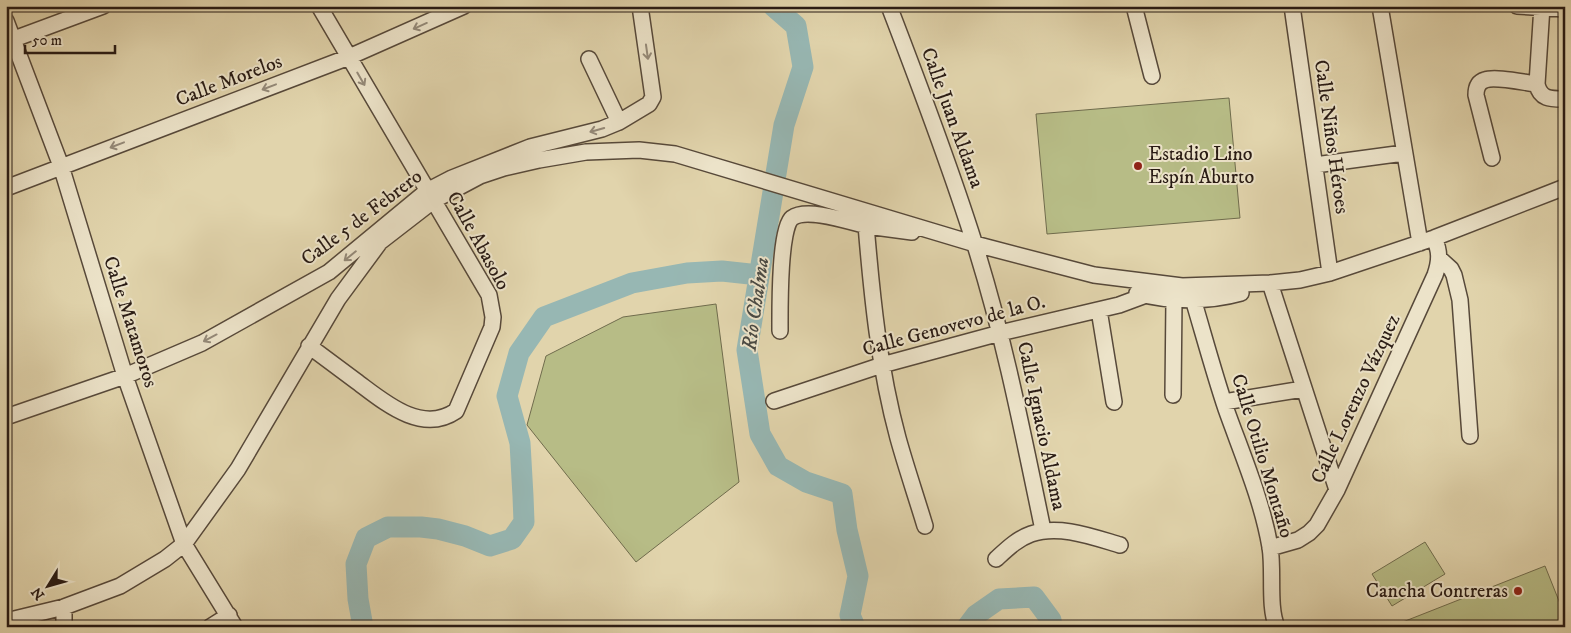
<svg xmlns="http://www.w3.org/2000/svg" width="1571" height="633" viewBox="0 0 1571 633" font-family="'IM FELL DW Pica',serif">
	<rect width="100%" height="100%" fill="#e1d4ac"/>
	<filter id="stains"><feTurbulence type="fractalNoise" baseFrequency=".004" numOctaves="4"/><feColorMatrix values="0 0 0 0 .2 0 0 0 0 .09 0 0 0 0 .02 0 0 0 .5 -.17"/></filter>
	<radialGradient id="worn" r=".72"><stop offset=".6" stop-color="#630" stop-opacity="0"/><stop offset="1" stop-color="#630" stop-opacity=".3"/></radialGradient>
	<path fill="#b7bc86" stroke="#706c4d" d="M 1229,98 L 1240,218 L 1047,234 L 1036,114 Z
		M 716,304 L 739,482 L 636,562 L 527,425 L 546,356 L 623,317 Z
		M 1425,542 L 1445,574 L 1392,606 L 1372,574 Z
		M 1545,566 L 1565,616 L 1565,627 L 1390,627 Z"/>
	<g fill="none" stroke-linecap="round" stroke-linejoin="round">
		<path stroke="#97b7b3" stroke-width="21" d="M 773,6 L 796,26 L 803,67 L 784,125 L 747,350 L 760,434 L 778,466 L 806,482 L 842,494 L 847,530 L 858,576 L 850,615 L 855,627
			M 363,627 L 358,599 L 356,564 L 366,538 L 388,527 L 421,527 L 438,529 L 465,536 L 490,546 L 512,539 L 524,522 L 523,496 L 520,443 L 507,396 L 519,353 L 544,317 L 632,283 L 687,273 L 722,271 L 759,275
			M 967,627 L 976,615 L 999,599 L 1034,597 L 1051,620 L 1052,627"/>
		<g stroke="#57493a" stroke-width="18">
			<path id="minor" d="M 889,6 C 919,84 949,163 974,242 C 1004,336 1023,434 1043,530
				M 1134,6 L 1152,76
				M 1292,6 L 1330,273
				M 1380,6 L 1420,243
				M 1517,6 L 1565,9
				M 1542,6 L 1537,84 C 1540,100 1552,99 1565,99
				M 6,21 L 61,166 L 125,376 L 184,544 L 235,627
				M 6,42 L 103,6
				M 589,59 L 619,122
				M 1492,158 L 1476,95 C 1476,88 1478,82 1485,80 C 1495,76 1526,83 1537,84
				M 1315,165 L 1404,153
				M 6,188 L 349,57 L 464,6
				M 866,225 C 872,297 879,368 898,438 C 906,467 916,496 925,526
				M 1440,259 L 1451,269 L 1454,275 L 1460,300 L 1470,436
				M 1270,283 L 1337,490
				M 1137,293 C 1169,302 1209,302 1241,293
				M 1193,299 C 1204,336 1214,373 1226,409 C 1242,454 1262,500 1270,547 C 1274,571 1268,607 1277,627
				M 1099,310 L 1114,402
				M 780,331 C 780,312 779,228 792,218 C 807,207 850,222 867,226 C 882,228 897,230 912,232
				M 309,346 C 325,358 340,369 356,381 C 383,401 421,435 456,411 L 492,327 L 493,317 L 489,295 L 319,6
				M 1173,395 L 1174,299
				M 774,401 L 882,365 L 1000,333 L 1119,305 L 1146,295
				M 1224,402 L 1303,389
				M 6,417 L 125,376 L 202,343 L 329,272 L 427,191 L 452,178 L 530,147 L 602,129 L 619,122 L 649,104 L 653,97 L 640,6
				M 1270,548 L 1298,540 L 1309,533 L 1317,525 L 1337,490 L 1435,275 C 1440,261 1440,251 1434,238
				M 996,559 C 1007,549 1017,539 1031,534 C 1059,524 1093,537 1120,545
				M 6,621 L 64,607 L 120,586 L 165,559 L 184,544 L 238,469 L 338,299 L 380,242 L 433,201 L 480,176 L 504,168 L 539,160 L 586,152 L 639,150 L 675,154 L 975,244 L 1094,275 L 1182,286 L 1270,283 L 1300,280 L 1330,273 L 1434,238 L 1565,187
				M 64,627 L 64,607
				M 210,627 L 229,615"/>
		</g>
		<use href="#minor" stroke="#ece3c9" stroke-width="15"/>
	</g>
	<defs><path id="oneway-shaft" d="M-6 0H5M1.5-3L5.5 0L1.5 3" fill="none" stroke-width="1.6" stroke-linecap="round" stroke-linejoin="round" transform="scale(1.25)"/></defs>
	<g stroke="#948978">
		<use href="#oneway-shaft" transform="translate(420 26) rotate(156)"/>
		<use href="#oneway-shaft" transform="translate(647 52) rotate(82)"/>
		<use href="#oneway-shaft" transform="translate(361 79) rotate(60)"/>
		<use href="#oneway-shaft" transform="translate(269 87) rotate(159)"/>
		<use href="#oneway-shaft" transform="translate(597 130) rotate(164)"/>
		<use href="#oneway-shaft" transform="translate(117 145) rotate(159)"/>
		<use href="#oneway-shaft" transform="translate(350 256) rotate(141)"/>
		<use href="#oneway-shaft" transform="translate(210 338) rotate(152)"/>
	</g>
	<g fill="#8f2418" stroke="#ece3c9" stroke-width="2">
		<circle cx="1138" cy="166" r="5"/>
		<circle cx="1518" cy="591" r="5"/>
	</g>
	<g text-anchor="middle" dominant-baseline="central" stroke-width="4" stroke-linejoin="round" paint-order="stroke">
		<g font-size="20" fill="#291b14" stroke="#ece3c9">
			<text transform="translate(229 81) rotate(-21)">Calle Morelos</text>
			<text transform="translate(952 118) rotate(70)">Calle Juan Aldama</text>
			<text transform="translate(1331 137) rotate(82)">Calle Niños Héroes</text>
			<text transform="translate(362 218) rotate(-37)">Calle 5 de Febrero</text>
			<text transform="translate(478 241) rotate(61)">Calle Abasolo</text>
			<text transform="translate(130 322) rotate(72)">Calle Matamoros</text>
			<text transform="translate(954 326) rotate(-15)">Calle Genovevo de la O.</text>
			<text transform="translate(1356 399) rotate(-65)">Calle Lorenzo Vázquez</text>
			<text transform="translate(1041 426) rotate(78)">Calle Ignacio Aldama</text>
			<text transform="translate(1262 456) rotate(73)">Calle Otilio Montaño</text>
		</g>
		<g font-size="20" fill="#291b14" stroke="#ece3c9" text-anchor="start">
			<text x="1148" y="154">Estadio Lino<tspan x="1148" dy="23">Espín Aburto</tspan></text>
			<text x="1508" y="591" text-anchor="end">Cancha Contreras</text>
		</g>
		<g font-size="21" font-style="italic" fill="#4a4a44" stroke="#ece3c9">
			<text transform="translate(756 304) rotate(-82)">Río Chalma</text>
		</g>
	</g>
	<rect width="1571" height="633" fill="none" stroke="#e1d4ac" stroke-width="25"/>
	<rect x="8" y="8" width="1556" height="618" fill="none" stroke="#291b14" stroke-width="2.5"/>
	<rect x="12" y="12" width="1546" height="608" fill="none" stroke="#291b14"/>
	<g transform="translate(48 586) rotate(233)" stroke="#ece3c9" stroke-width="4" paint-order="stroke">
	<path d="M0-4L9 19L0 12L-9 19Z" fill="#291b14"/>
	<text y="-8" font-size="14" font-weight="bold" text-anchor="middle" fill="#291b14">N</text>
	</g>
	<path d="M25 45v8h90v-8" fill="none" stroke="#291b14" stroke-width="2.5"/>
	<text x="32" y="45" font-size="15" fill="#291b14" stroke="#ece3c9" stroke-width="4" paint-order="stroke">50 m</text>
	<rect width="100%" height="100%" filter="url(#stains)"/>
	<rect width="100%" height="100%" fill="url(#worn)"/>
</svg>
